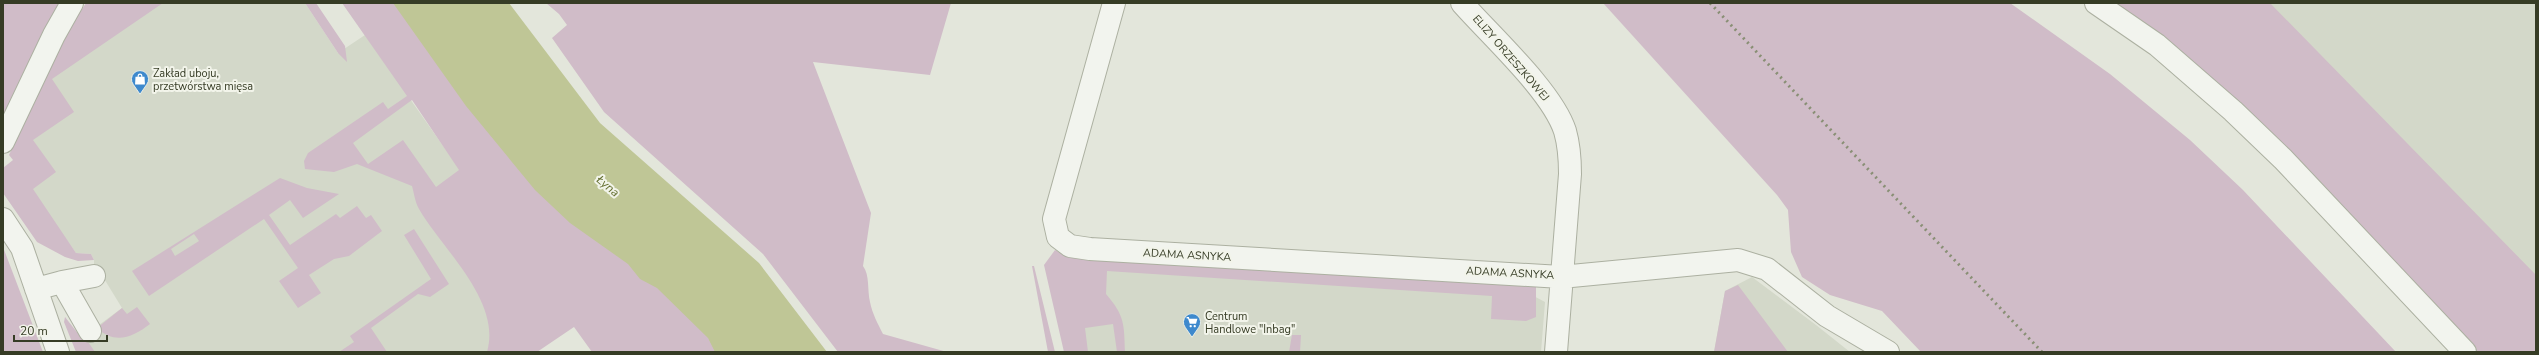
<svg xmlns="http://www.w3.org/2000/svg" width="2539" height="355" viewBox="0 0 2539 355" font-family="'Nunito Sans',sans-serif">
	<rect width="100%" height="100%" fill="#e3e6db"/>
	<path fill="#d3d8c9" d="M 91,3 L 305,3 L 338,53 L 365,35 L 460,170 L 517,352 L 82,352 L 76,342 L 122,308 L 103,277 L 94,276 L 94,260 L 91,254 L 76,253 L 21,176 L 27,124 Z
		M 2259,3 L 2536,3 L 2536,289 Z
		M 1051,263 L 1528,293 L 1545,302 L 1541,352 L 1067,352 Z
		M 1752,277 L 1816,325 L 1850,352 L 1714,352 L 1725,291 Z"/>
	<path fill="#d0bcc8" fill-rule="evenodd" d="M 3,3 L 61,3 L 3,118 Z
		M 86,3 L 163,3 L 52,79 L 74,112 L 33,140 L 56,172 L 33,189 L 76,253 L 91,254 L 94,260 L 78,261 L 65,257 L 37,242 L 3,193 L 3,168 L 13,160 L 9,155 L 64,37 Z
		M 305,3 L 316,3 L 345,46 L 347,62 L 338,53 Z
		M 342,3 L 401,3 L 739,352 L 592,352 L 574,327 L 537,352 L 487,352 C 502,301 442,249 419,209 C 415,202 414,193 412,186 L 357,164 L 334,172 L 305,169 L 304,161 L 308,153 L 383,102 L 388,109 L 407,96 ZM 412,100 L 459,170 L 436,187 L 403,140 L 368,164 L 353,143 Z
		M 546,3 L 951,3 L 930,75 L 813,62 L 871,213 L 863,266 C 870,275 867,290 870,302 C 872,313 878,324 883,334 L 947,352 L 838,352 L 763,254 L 604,112 L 552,38 L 567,25 L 559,14 Z
		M 1603,3 L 2010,3 L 2110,74 L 2190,140 L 2243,190 L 2396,352 L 1921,352 L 1882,311 L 1830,295 L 1802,277 L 1791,252 L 1788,210 L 1777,195 Z
		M 2108,3 L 2270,3 L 2536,275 L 2536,352 L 2474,352 Z
		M 280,178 L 307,188 L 339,194 L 303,218 L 290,200 L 269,215 L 290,245 L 336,214 L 340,218 L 357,206 L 366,218 L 371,215 L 382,231 L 349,256 L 334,259 L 309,275 L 321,293 L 298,308 L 279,281 L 298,268 L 264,219 L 149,296 L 132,271 ZM 194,234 L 199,241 L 175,256 L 171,249 Z
		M 414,229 L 449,284 L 430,297 L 418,294 L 371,328 L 387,352 L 339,352 L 354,342 L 350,336 L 431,279 L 404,235 Z
		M 3,247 L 43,352 L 3,352 Z
		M 1055,250 L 1068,257 L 1536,286 L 1536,317 L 1526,321 L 1491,319 L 1492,296 L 1107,271 L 1106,294 C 1125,316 1124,324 1125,352 L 1117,352 L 1113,324 L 1085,328 L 1088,352 L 1064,352 L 1044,265 Z
		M 1032,266 L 1034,266 L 1055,352 L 1048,352 Z
		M 1738,285 L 1788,352 L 1714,352 L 1725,291 Z
		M 137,307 L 150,324 C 133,337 115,345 97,328 L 122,308 L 127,314 Z
		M 65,317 L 80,336 L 84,336 L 95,352 L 76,352 L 64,322 Z
		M 1292,335 L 1301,335 L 1300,352 L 1289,352 Z"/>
	<path fill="#bfc696" d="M 393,3 L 509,3 L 600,123 L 759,263 L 827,352 L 715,352 L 708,338 L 657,288 L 640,279 L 628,264 L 570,223 L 535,190 L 466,106 Z"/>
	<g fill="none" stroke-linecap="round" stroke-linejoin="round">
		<g stroke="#acb0a1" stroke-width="24">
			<path id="minor" d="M 1114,3 L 1054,219 L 1058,237 L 1070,246 L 1090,249 L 1561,277 L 1738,260 L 1767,269 L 1827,316 L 1888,352
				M 1462,3 C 1491,36 1552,91 1565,131 C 1569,145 1570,159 1570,174 L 1556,352
				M 2096,3 L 2157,45 L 2233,111 L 2283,159 L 2465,352
				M 3,142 L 54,35 L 72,3
				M 3,219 L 22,248 L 58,352
				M 62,282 L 94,276
				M 36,289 L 62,282 L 90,331"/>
		</g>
		<use href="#minor" stroke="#f2f4ee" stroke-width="22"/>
		<path stroke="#898f75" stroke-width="3" stroke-dasharray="2 4" stroke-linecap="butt" d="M 1710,3 L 2042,352"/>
	</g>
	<defs>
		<g id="shop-pin" transform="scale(0.9)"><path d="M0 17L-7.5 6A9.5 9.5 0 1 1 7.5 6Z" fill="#3e89cd" stroke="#f2f4ea"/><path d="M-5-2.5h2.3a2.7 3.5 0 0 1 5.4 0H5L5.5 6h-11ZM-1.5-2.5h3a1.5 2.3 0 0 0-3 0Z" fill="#fff"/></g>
		<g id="supermarket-pin" transform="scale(0.9)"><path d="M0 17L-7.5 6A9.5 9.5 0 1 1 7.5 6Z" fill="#3e89cd" stroke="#f2f4ea"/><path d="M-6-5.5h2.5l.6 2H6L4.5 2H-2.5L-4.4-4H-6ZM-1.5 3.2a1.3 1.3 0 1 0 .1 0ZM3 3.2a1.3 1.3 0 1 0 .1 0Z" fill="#fff"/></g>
	</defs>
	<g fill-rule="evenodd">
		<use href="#shop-pin" x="140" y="79"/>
		<use href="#supermarket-pin" x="1192" y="322"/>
	</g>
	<g text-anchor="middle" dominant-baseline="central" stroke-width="4" stroke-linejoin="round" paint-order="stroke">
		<g font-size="11" fill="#363c25" stroke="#f2f4ea">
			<text transform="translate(1511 58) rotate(49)">ELIZY ORZESZKOWEJ</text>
			<text transform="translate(1187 255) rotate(3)">ADAMA ASNYKA</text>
			<text transform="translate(1510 273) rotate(3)">ADAMA ASNYKA</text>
		</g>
		<g font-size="11" fill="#363c25" stroke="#f2f4ea" text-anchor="start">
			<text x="153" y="73">Zakład uboju,<tspan x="153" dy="13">przetwórstwa mięsa</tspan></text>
			<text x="1205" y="316">Centrum<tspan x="1205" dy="13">Handlowe "Inbag"</tspan></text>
		</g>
		<g font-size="12" font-style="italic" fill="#646f30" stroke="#f2f4ea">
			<text transform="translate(608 186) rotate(40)">Łyna</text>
		</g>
	</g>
	<rect width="2539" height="355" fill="none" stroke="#363c25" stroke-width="8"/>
	<path d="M14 335v6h93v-6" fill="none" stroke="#363c25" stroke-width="2"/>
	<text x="20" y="335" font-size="12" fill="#363c25" stroke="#f2f4ea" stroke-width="3" paint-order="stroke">20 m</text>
</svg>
